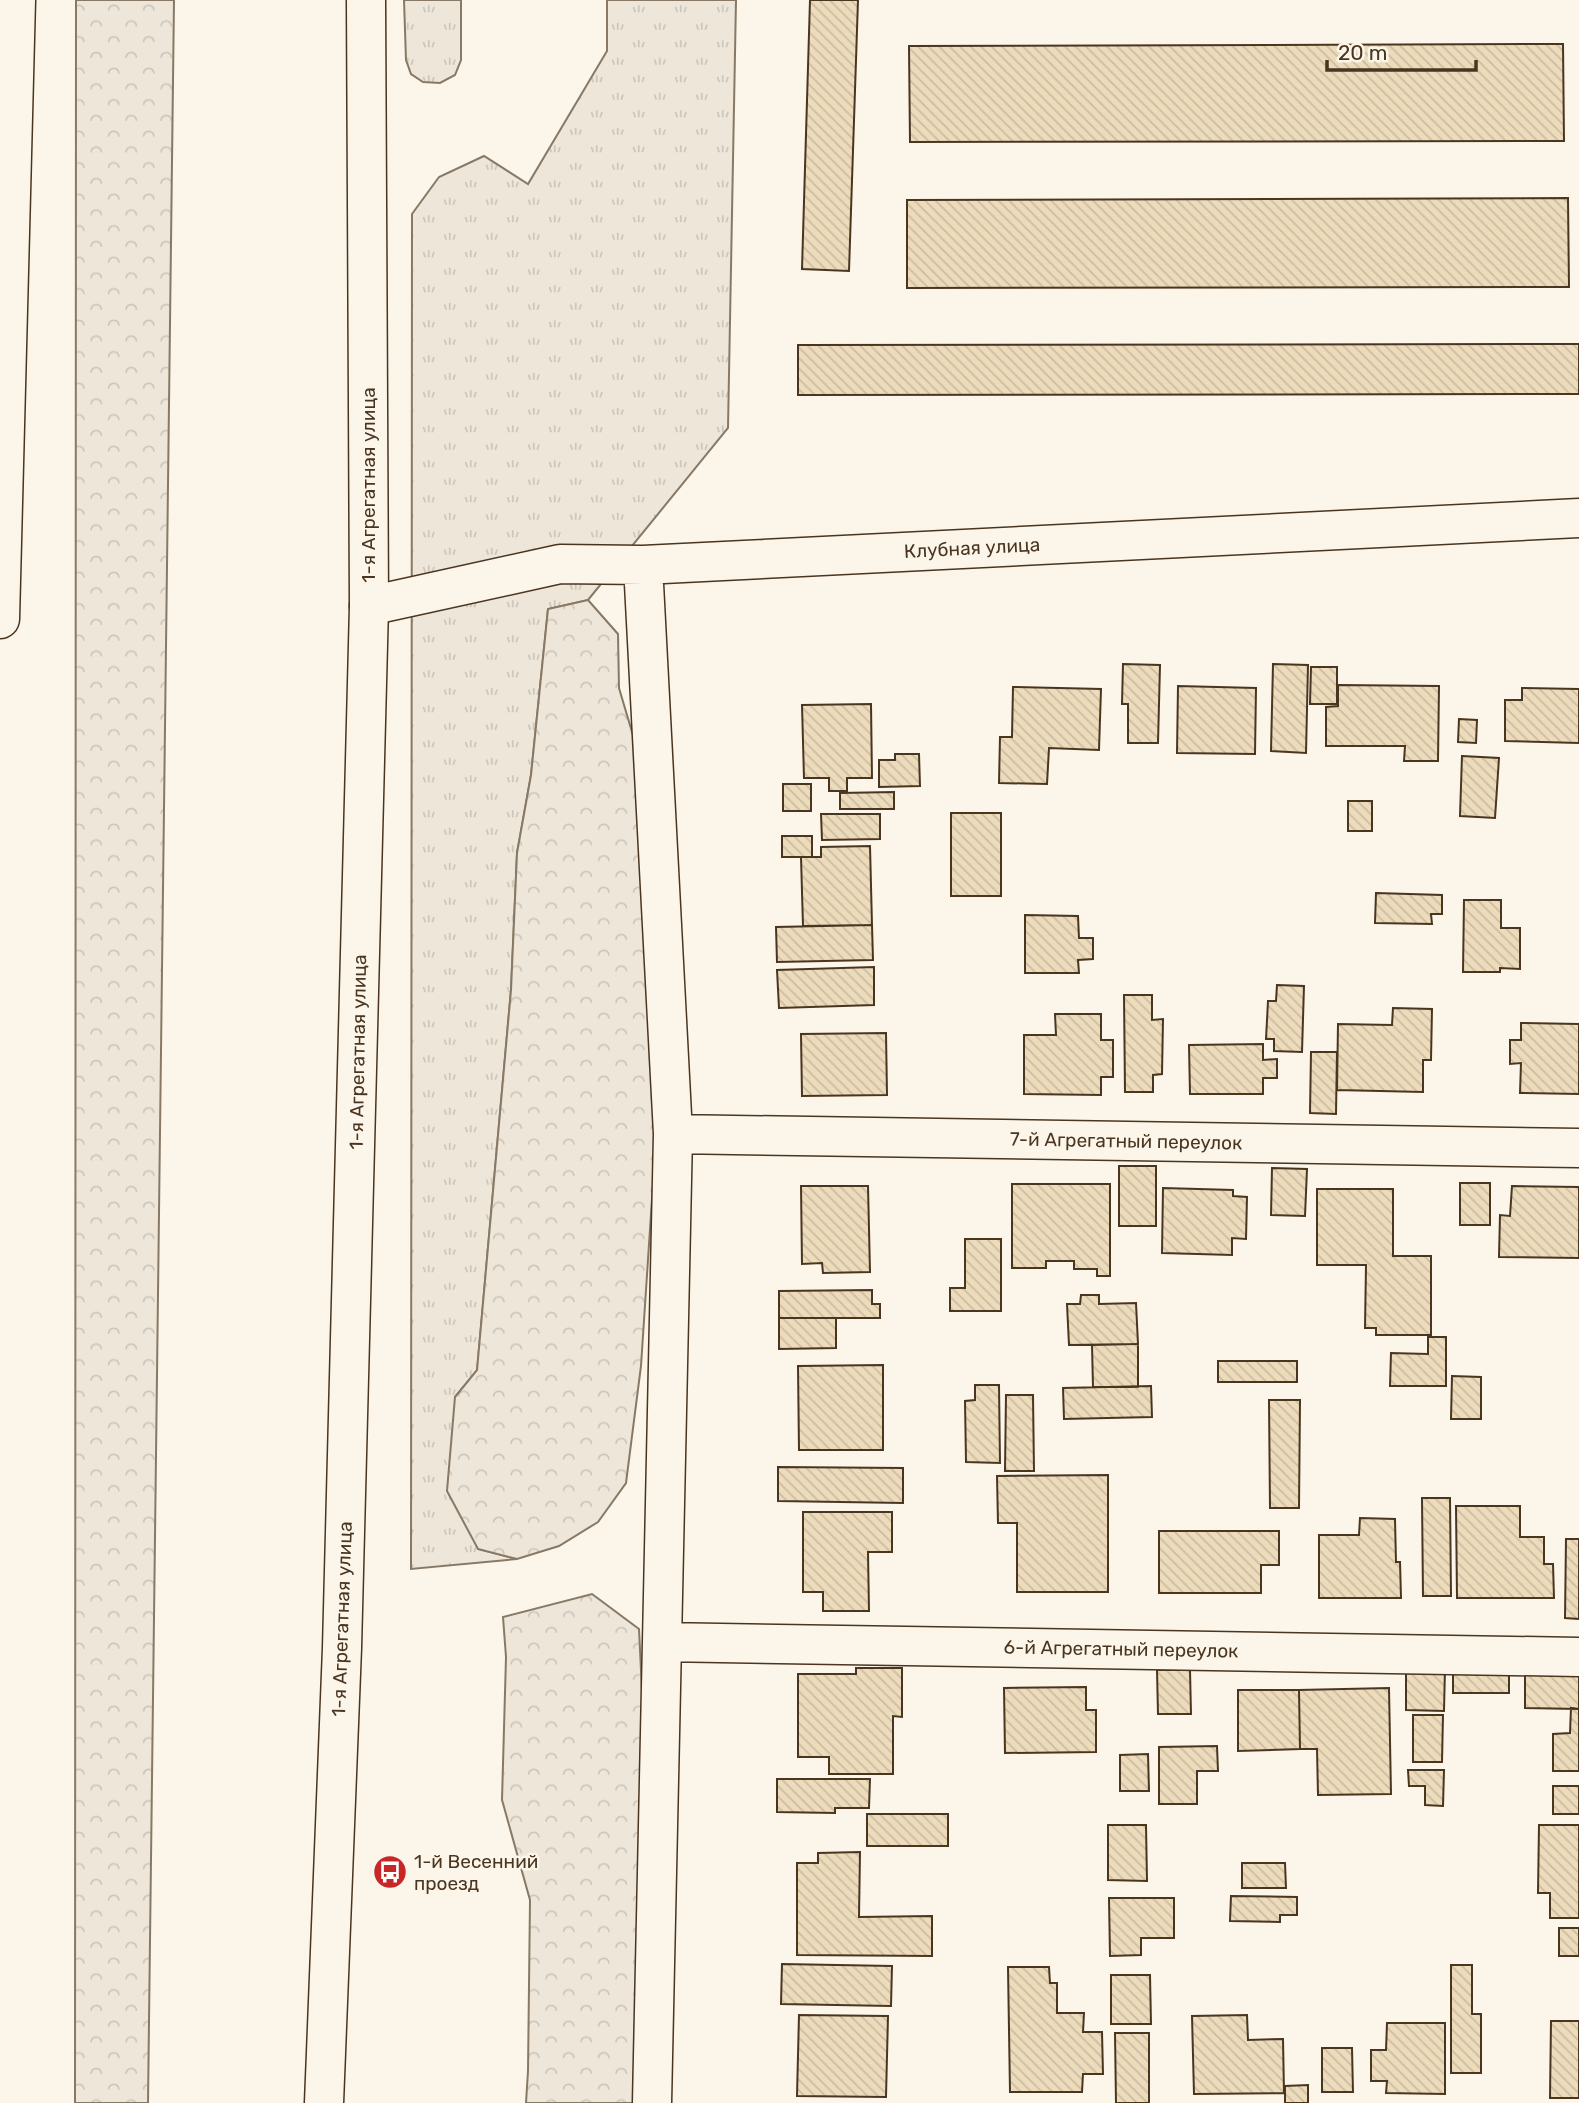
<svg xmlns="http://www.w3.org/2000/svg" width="1579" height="2103" viewBox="0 0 1579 2103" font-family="Rubik,sans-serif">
	<defs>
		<pattern id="grass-tufts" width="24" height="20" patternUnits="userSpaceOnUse" patternTransform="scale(1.75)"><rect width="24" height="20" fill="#ede6d9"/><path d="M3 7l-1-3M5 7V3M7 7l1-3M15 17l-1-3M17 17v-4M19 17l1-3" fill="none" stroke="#cdc6ba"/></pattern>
		<pattern id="forest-crowns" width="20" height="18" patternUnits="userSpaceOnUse" patternTransform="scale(1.75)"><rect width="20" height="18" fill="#ede6d9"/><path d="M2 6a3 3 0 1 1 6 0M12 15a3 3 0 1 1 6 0" fill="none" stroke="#cdc6ba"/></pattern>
		<pattern id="building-back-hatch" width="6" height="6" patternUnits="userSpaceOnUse" patternTransform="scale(1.75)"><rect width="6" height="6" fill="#ecdcbc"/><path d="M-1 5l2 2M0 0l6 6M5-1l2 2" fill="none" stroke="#ccbda1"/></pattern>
	</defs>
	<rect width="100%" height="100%" fill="#fbf6e9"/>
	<path fill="url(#grass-tufts)" stroke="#887966" stroke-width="2" d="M 404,0 L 461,0 L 461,60 L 455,75 L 440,83 L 423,82 L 411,74 L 406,60 Z
		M 607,0 L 736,0 L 728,428 L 588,600 L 548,609 L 531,775 L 517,853 L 511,990 L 477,1371 L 455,1397 L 478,1549 L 517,1559 L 411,1569 L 412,214 L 439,177 L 484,156 L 528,184 L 607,51 Z"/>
	<path fill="url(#forest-crowns)" stroke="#887966" stroke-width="2" d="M 76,0 L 174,0 L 148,2103 L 75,2103 Z
		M 588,600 L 618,634 L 619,688 L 640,759 L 657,1123 L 641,1366 L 626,1483 L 598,1522 L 559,1546 L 517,1559 L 478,1549 L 447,1491 L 455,1397 L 477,1370 L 511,990 L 517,853 L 531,775 L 548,609 Z
		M 592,1594 L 639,1629 L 645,1753 L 636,2103 L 526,2103 L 528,2071 L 530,1900 L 502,1800 L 506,1657 L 503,1617 Z"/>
	<path fill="url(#building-back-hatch)" stroke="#4a3520" stroke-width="2" d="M 810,0 L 858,0 L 849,271 L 802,269 Z
		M 1563,44 L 1564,141 L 910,142 L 909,46 Z
		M 1568,198 L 1569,287 L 907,288 L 907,200 Z
		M 1579,344 L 1579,394 L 798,395 L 798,345 Z
		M 1123,664 L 1160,665 L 1158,743 L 1128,743 L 1128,704 L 1122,704 Z
		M 1273,664 L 1308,665 L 1306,753 L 1271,751 Z
		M 1311,667 L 1337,667 L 1337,704 L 1310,704 Z
		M 1338,685 L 1439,686 L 1438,761 L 1404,761 L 1405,746 L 1326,746 L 1326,707 L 1338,706 Z
		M 1178,686 L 1256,688 L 1255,754 L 1177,753 Z
		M 1013,687 L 1101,689 L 1099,750 L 1049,748 L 1047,784 L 999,783 L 1000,737 L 1012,737 Z
		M 1522,688 L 1579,689 L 1579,743 L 1505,741 L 1505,700 L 1522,700 Z
		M 871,704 L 872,778 L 847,778 L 847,791 L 829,791 L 829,778 L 804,778 L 802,705 Z
		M 1459,719 L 1477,720 L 1476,743 L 1458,742 Z
		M 895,754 L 919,754 L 920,786 L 879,787 L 879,760 L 895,760 Z
		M 1462,756 L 1499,758 L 1495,818 L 1460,816 Z
		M 783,784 L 811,784 L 811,811 L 783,811 Z
		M 894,792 L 894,809 L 840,809 L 840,793 Z
		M 1348,801 L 1372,801 L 1372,831 L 1348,831 Z
		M 951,813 L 1001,813 L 1001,896 L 951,896 Z
		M 821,814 L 880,814 L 880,839 L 822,840 Z
		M 782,836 L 812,836 L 812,857 L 782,857 Z
		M 870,846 L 872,925 L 803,926 L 801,857 L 821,857 L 821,847 Z
		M 1376,893 L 1442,895 L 1442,914 L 1431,914 L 1432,924 L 1375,923 Z
		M 1464,900 L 1501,900 L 1501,928 L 1520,928 L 1520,969 L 1500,968 L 1500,972 L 1463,972 Z
		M 1025,915 L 1078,916 L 1079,938 L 1093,938 L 1093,959 L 1078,960 L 1079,973 L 1025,973 Z
		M 872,925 L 873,960 L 777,962 L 776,927 Z
		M 874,967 L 874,1005 L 779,1008 L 777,970 Z
		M 1277,985 L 1304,986 L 1302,1052 L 1274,1051 L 1274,1039 L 1266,1039 L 1268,1001 L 1276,1001 Z
		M 1124,995 L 1152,995 L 1152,1020 L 1163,1019 L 1162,1074 L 1153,1075 L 1153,1092 L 1125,1092 Z
		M 1393,1008 L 1432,1009 L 1431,1060 L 1423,1060 L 1423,1092 L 1337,1090 L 1338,1024 L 1392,1025 Z
		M 1055,1014 L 1101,1014 L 1101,1040 L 1113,1040 L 1113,1077 L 1101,1077 L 1101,1095 L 1024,1094 L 1024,1035 L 1056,1035 Z
		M 1521,1023 L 1579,1024 L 1579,1094 L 1520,1093 L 1521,1063 L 1510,1064 L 1510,1040 L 1521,1040 Z
		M 886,1033 L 887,1095 L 802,1096 L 801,1034 Z
		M 1263,1044 L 1263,1060 L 1277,1059 L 1277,1078 L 1263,1078 L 1263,1094 L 1190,1094 L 1189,1045 Z
		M 1311,1052 L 1337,1052 L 1336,1114 L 1310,1113 Z
		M 1119,1166 L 1156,1166 L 1156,1226 L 1119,1226 Z
		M 1272,1168 L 1307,1169 L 1305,1216 L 1271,1215 Z
		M 1460,1183 L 1490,1183 L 1490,1225 L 1460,1225 Z
		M 1012,1184 L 1110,1184 L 1110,1276 L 1097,1276 L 1097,1269 L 1074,1269 L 1074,1261 L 1046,1261 L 1046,1268 L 1012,1268 Z
		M 801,1186 L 868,1186 L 870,1272 L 823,1273 L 822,1263 L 802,1264 Z
		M 1512,1186 L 1579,1187 L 1579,1258 L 1499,1257 L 1500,1215 L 1510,1216 Z
		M 1163,1188 L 1233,1190 L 1233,1196 L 1247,1197 L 1246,1239 L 1232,1238 L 1232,1255 L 1162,1253 Z
		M 1317,1189 L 1393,1189 L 1393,1256 L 1431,1256 L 1431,1335 L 1376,1335 L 1376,1328 L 1365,1328 L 1366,1265 L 1317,1265 Z
		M 965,1239 L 1001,1239 L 1001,1311 L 950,1311 L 950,1288 L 965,1288 Z
		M 872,1290 L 872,1304 L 880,1304 L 880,1318 L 779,1318 L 779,1291 Z
		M 1081,1295 L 1099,1295 L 1099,1304 L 1136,1303 L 1138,1344 L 1069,1345 L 1067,1304 L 1080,1304 Z
		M 779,1318 L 836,1318 L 836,1348 L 779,1349 Z
		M 1428,1337 L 1446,1337 L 1446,1386 L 1390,1386 L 1391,1353 L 1428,1354 Z
		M 1138,1344 L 1138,1387 L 1093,1387 L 1092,1345 Z
		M 1218,1361 L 1297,1361 L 1297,1382 L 1218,1382 Z
		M 883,1365 L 883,1450 L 799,1450 L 798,1366 Z
		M 1452,1376 L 1481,1377 L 1481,1419 L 1451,1419 Z
		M 975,1385 L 999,1385 L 1000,1463 L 966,1462 L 965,1401 L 975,1400 Z
		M 1151,1386 L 1152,1417 L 1064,1419 L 1063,1388 Z
		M 1006,1395 L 1033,1395 L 1034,1471 L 1005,1471 Z
		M 1269,1400 L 1300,1400 L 1299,1508 L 1270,1508 Z
		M 778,1467 L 903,1468 L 903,1503 L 778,1501 Z
		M 1108,1475 L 1108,1592 L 1017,1592 L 1017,1523 L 998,1523 L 997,1476 Z
		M 1422,1498 L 1450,1498 L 1451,1596 L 1423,1596 Z
		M 1456,1506 L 1520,1506 L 1520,1537 L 1544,1537 L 1544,1564 L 1553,1564 L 1554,1598 L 1457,1598 Z
		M 803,1512 L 892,1512 L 892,1552 L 868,1552 L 869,1611 L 823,1611 L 823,1592 L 803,1592 Z
		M 1360,1518 L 1395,1519 L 1396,1562 L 1400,1562 L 1401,1598 L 1319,1598 L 1319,1535 L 1359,1535 Z
		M 1159,1531 L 1279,1531 L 1279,1565 L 1261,1565 L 1261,1593 L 1159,1593 Z
		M 1566,1539 L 1579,1539 L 1579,1619 L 1565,1618 Z
		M 1453,1667 L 1509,1668 L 1509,1693 L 1453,1693 Z
		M 856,1668 L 902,1668 L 902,1717 L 893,1716 L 893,1774 L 829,1774 L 829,1757 L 798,1757 L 798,1674 L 856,1674 Z
		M 1406,1668 L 1445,1668 L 1444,1711 L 1406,1710 Z
		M 1525,1669 L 1579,1669 L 1579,1709 L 1525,1708 Z
		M 1157,1670 L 1190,1670 L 1191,1714 L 1158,1714 Z
		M 1086,1687 L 1086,1710 L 1096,1710 L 1096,1752 L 1005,1753 L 1004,1688 Z
		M 1389,1688 L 1391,1794 L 1318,1795 L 1317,1749 L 1300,1749 L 1299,1690 Z
		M 1238,1690 L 1299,1690 L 1300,1749 L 1238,1751 Z
		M 1571,1708 L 1579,1709 L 1579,1771 L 1553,1771 L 1553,1734 L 1570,1733 Z
		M 1413,1715 L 1443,1715 L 1442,1762 L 1413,1762 Z
		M 1217,1746 L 1218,1771 L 1197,1771 L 1197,1804 L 1159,1804 L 1159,1747 Z
		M 1148,1754 L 1149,1791 L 1120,1791 L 1120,1755 Z
		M 1408,1770 L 1444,1770 L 1443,1806 L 1425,1805 L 1425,1786 L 1409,1786 Z
		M 777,1779 L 870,1779 L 869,1808 L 835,1808 L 835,1813 L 777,1812 Z
		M 1553,1786 L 1579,1786 L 1579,1814 L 1553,1814 Z
		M 867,1814 L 948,1814 L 948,1846 L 867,1846 Z
		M 1108,1825 L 1146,1825 L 1147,1881 L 1108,1880 Z
		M 1539,1825 L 1579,1825 L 1579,1918 L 1550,1918 L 1550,1893 L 1538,1893 Z
		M 860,1852 L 859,1917 L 932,1916 L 932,1956 L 797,1955 L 797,1863 L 818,1863 L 818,1853 Z
		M 1242,1863 L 1285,1863 L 1286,1888 L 1242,1888 Z
		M 1231,1896 L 1297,1897 L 1297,1915 L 1280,1915 L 1280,1922 L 1230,1921 Z
		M 1109,1898 L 1174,1898 L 1174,1938 L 1141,1938 L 1141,1955 L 1110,1956 Z
		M 1559,1928 L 1579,1928 L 1579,1956 L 1559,1956 Z
		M 782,1964 L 892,1966 L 891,2006 L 781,2004 Z
		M 1451,1965 L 1472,1965 L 1472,2014 L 1481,2014 L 1481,2073 L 1451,2073 Z
		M 1008,1967 L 1049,1967 L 1050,1983 L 1057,1983 L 1057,2013 L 1084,2013 L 1083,2032 L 1102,2032 L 1103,2074 L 1083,2074 L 1082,2092 L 1010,2092 Z
		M 1111,1975 L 1150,1975 L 1151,2024 L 1111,2024 Z
		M 799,2015 L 888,2016 L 886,2097 L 797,2096 Z
		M 1247,2015 L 1248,2040 L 1283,2039 L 1284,2093 L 1194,2094 L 1192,2016 Z
		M 1551,2021 L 1579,2021 L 1579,2098 L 1550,2098 Z
		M 1387,2023 L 1445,2023 L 1445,2094 L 1386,2093 L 1387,2081 L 1371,2081 L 1371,2050 L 1386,2050 Z
		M 1115,2033 L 1149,2033 L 1149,2103 L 1116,2103 Z
		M 1322,2048 L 1352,2048 L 1353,2092 L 1322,2092 Z
		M 1308,2085 L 1308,2103 L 1285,2103 L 1285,2086 Z"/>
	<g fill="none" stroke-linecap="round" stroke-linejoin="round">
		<g stroke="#4a3520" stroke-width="41">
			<path id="street" d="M 643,565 L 673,1134 L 652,2103
				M 369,606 L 560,564 L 643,565 L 1579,518
				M 0,619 L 16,0
				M 673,1134 L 1579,1148
				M 662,1642 L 1579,1657"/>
		</g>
		<g stroke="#4a3520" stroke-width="41">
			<path id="primary" d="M 324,2103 L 342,1648 L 369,606 L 366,0"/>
		</g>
		<use href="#street" stroke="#fbf6e9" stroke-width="38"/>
		<use href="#primary" stroke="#fbf6e9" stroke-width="38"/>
	</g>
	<defs>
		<g id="bus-disc" transform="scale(1.75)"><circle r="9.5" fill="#c62828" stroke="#fbf6e9"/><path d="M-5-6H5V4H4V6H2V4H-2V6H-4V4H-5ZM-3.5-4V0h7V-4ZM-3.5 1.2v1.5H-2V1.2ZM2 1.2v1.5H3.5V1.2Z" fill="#fff"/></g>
	</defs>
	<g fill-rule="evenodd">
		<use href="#bus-disc" x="390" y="1872"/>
	</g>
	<g text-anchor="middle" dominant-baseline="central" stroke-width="5" stroke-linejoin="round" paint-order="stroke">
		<g font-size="19" fill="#4a3520" stroke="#fbf6e9">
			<text transform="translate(368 485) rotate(-90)">1-я Агрегатная улица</text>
			<text transform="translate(972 548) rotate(-3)">Клубная улица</text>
			<text transform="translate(358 1052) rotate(-89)">1-я Агрегатная улица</text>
			<text transform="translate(1126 1141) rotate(1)">7-й Агрегатный переулок</text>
			<text transform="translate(342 1619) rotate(-88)">1-я Агрегатная улица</text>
			<text transform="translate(1121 1649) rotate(1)">6-й Агрегатный переулок</text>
		</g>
		<g font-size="19" fill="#4a3520" stroke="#fbf6e9" text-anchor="start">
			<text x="414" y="1861">1-й Весенний<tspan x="414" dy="22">проезд</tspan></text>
		</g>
	</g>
	<path d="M1327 60v10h149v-10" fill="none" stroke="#4a3520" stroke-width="3.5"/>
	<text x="1338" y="60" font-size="21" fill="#4a3520" stroke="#fbf6e9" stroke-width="5" paint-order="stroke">20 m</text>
</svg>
